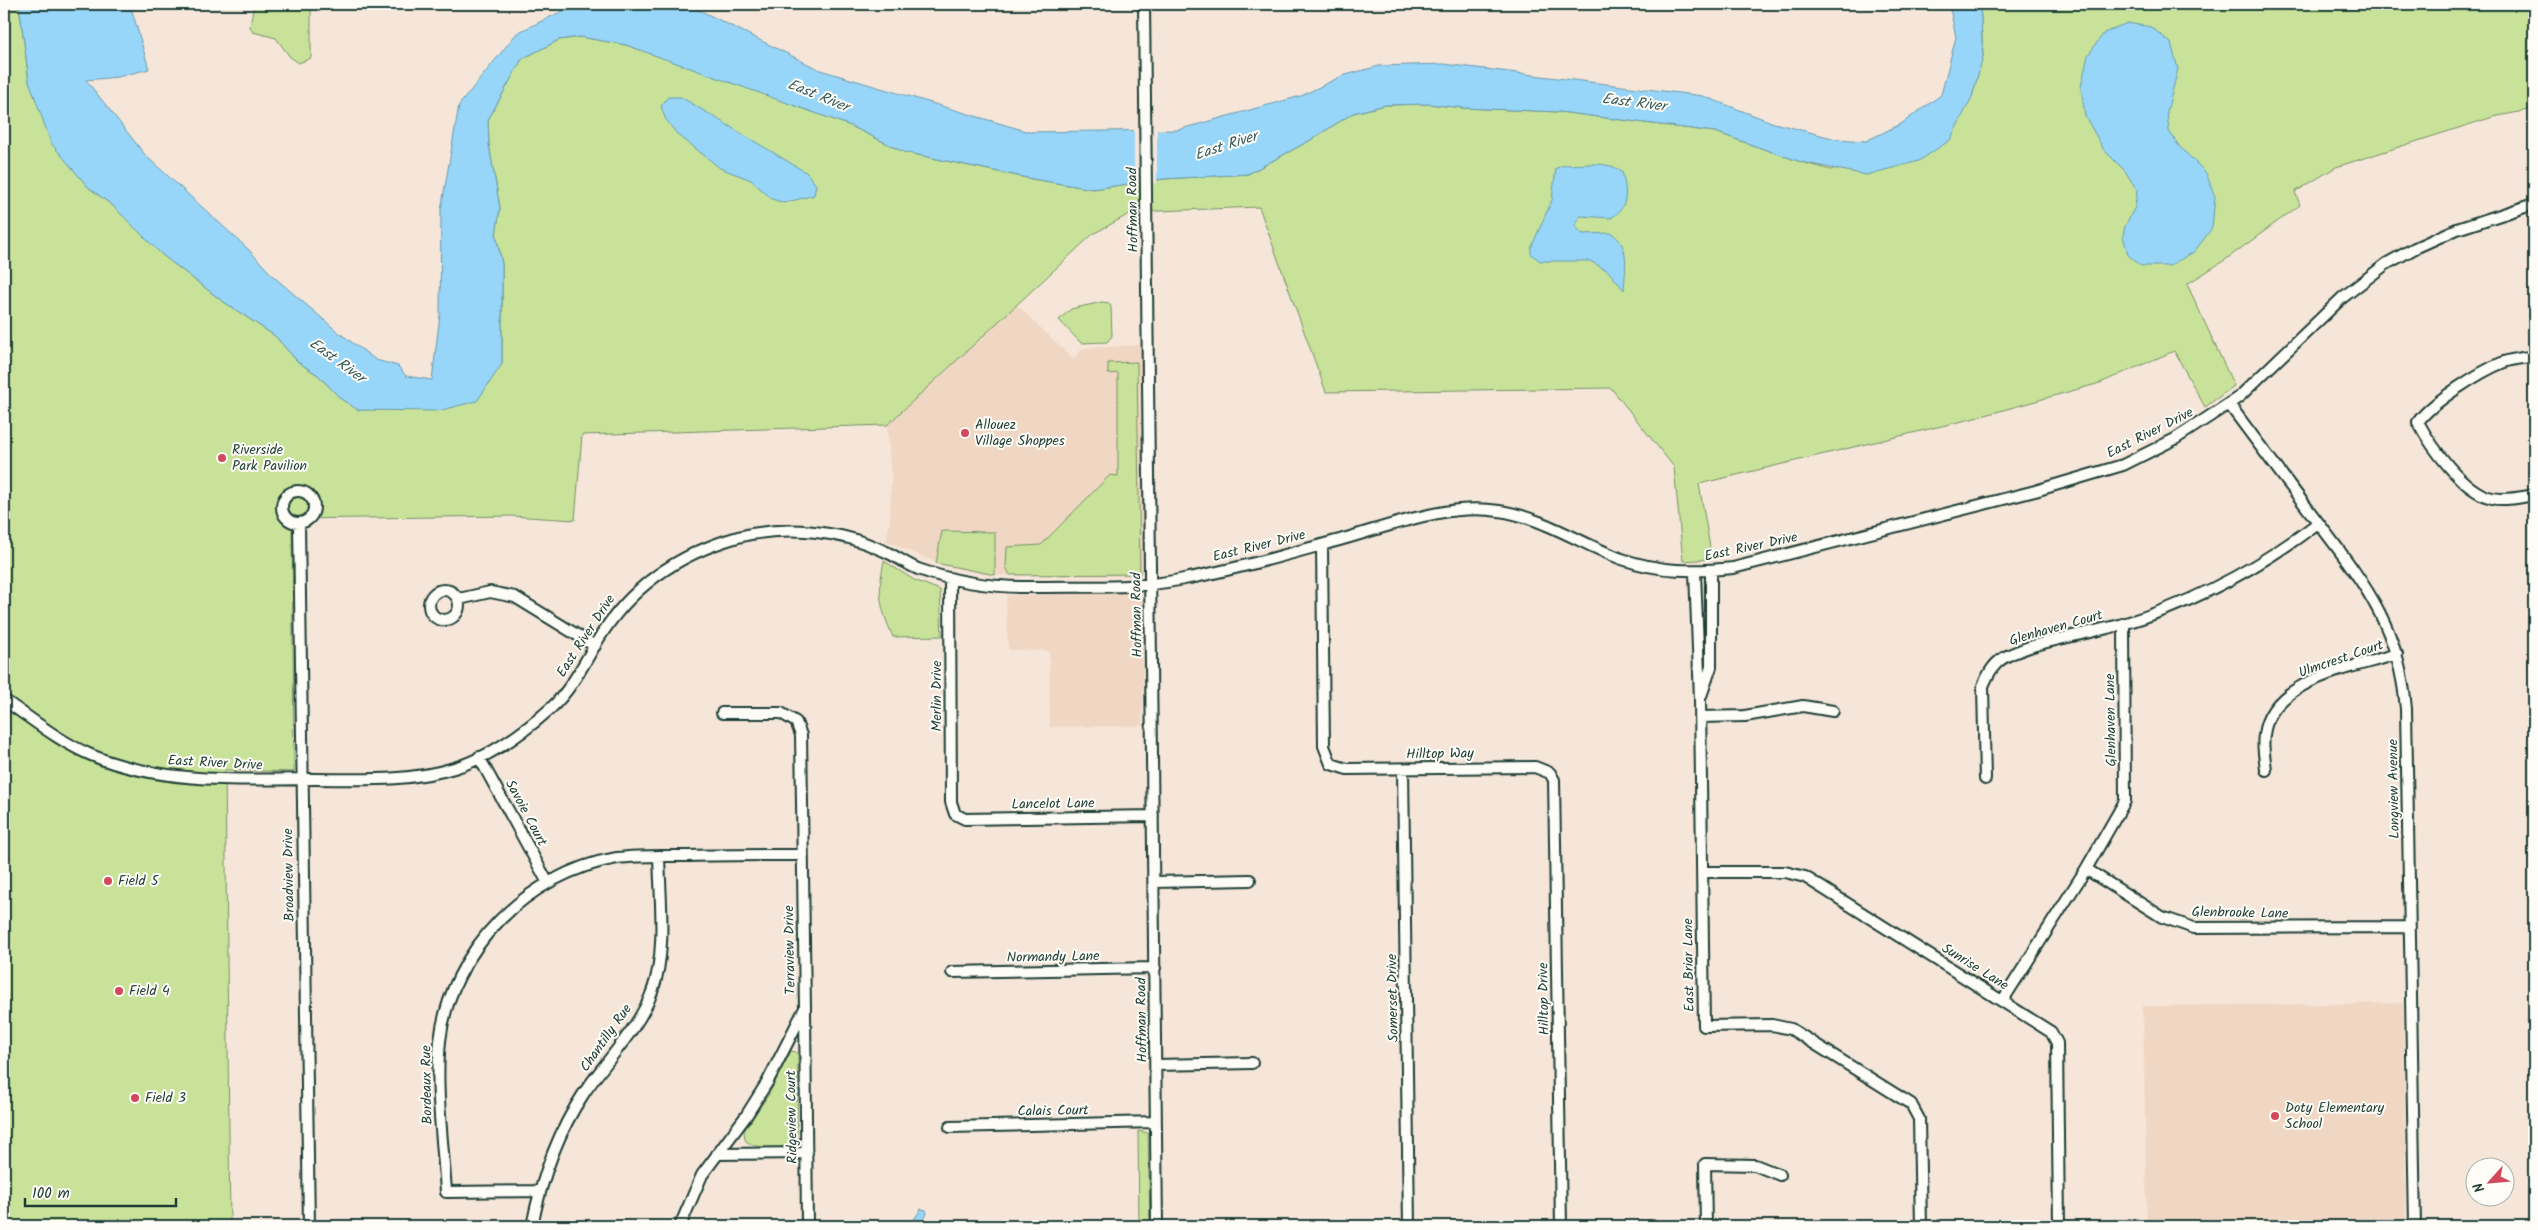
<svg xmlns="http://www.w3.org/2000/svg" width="2538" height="1230" viewBox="0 0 2538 1230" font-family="Kalam,sans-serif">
	<rect width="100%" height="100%" fill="#f5e6d9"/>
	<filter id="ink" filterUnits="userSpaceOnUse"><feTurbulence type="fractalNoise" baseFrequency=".02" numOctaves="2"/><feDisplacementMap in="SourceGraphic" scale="10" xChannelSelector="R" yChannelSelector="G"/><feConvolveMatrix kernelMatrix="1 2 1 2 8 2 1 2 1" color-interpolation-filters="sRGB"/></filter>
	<g filter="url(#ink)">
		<path fill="#f0d7c4" d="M 1016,304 L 1073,359 L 1083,348 L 1141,345 L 1144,569 L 1140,576 L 991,575 L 944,566 L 886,541 L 890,521 L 891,478 L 887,425 Z
			M 1133,591 L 1145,602 L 1142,726 L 1050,727 L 1049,651 L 1008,650 L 1006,596 Z
			M 2403,1003 L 2406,1226 L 2147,1226 L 2143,1006 Z"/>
		<path fill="#c8e399" stroke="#749066" d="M 4,4 L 19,4 L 29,81 L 88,187 L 113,206 L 161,254 L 221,300 L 275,336 L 298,362 L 318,375 L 341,399 L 359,410 L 390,409 L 502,364 L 502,264 L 496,235 L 500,208 L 489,145 L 488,120 L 522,59 L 559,40 L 580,37 L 626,45 L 670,59 L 851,126 L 904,152 L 1032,179 L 1093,189 L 1164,179 L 1248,174 L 1309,141 L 1353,113 L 1386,105 L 1429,104 L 1463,108 L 1560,112 L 1715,132 L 1801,162 L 1831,170 L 1972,97 L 1983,56 L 1980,4 L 2534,4 L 2534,109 L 2493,117 L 2336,167 L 2295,192 L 2300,205 L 2225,260 L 2187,284 L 2234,386 L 2205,407 L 2174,351 L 2100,383 L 1971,419 L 1699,484 L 1712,559 L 1683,561 L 1674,467 L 1611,388 L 1326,392 L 1259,207 L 1133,212 L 1093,234 L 887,425 L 582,435 L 575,520 L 511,516 L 292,519 L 294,772 L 225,770 L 230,1226 L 4,1226 Z
			M 254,4 L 311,4 L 311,58 L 299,63 L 290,57 L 276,38 L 253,32 L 250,27 Z
			M 1102,302 L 1109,303 L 1111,307 L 1112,336 L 1107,342 L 1081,343 L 1059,320 L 1071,309 Z
			M 1137,362 L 1140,574 L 1010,575 L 1006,567 L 1007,547 L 1041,545 L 1110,475 L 1118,476 L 1118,373 L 1108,374 L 1108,363 Z
			M 942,531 L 995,532 L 995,575 L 936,563 Z
			M 884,561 L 914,580 L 940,590 L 942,636 L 893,637 C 880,607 877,594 884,561 Z
			M 791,1051 L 796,1052 L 798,1055 L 797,1139 C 790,1151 754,1150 745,1140 L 744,1131 L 769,1094 Z
			M 1138,1131 L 1148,1133 L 1150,1226 L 1139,1226 Z"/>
		<path fill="#98d6f9" stroke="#6899aa" d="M 19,4 L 130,4 L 149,69 L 118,77 L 86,80 L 146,156 L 248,249 L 274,277 L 338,332 L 376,360 L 398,366 L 406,376 L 432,380 L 440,315 L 441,210 L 459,105 L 517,33 L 577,4 L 687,4 L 820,70 L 1029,132 L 1177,130 L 1301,96 L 1342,76 L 1379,66 L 1444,64 L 1703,96 L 1774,123 L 1836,139 L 1866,141 L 1901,124 L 1941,95 L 1956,37 L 1949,4 L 1980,4 L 1983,56 L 1972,97 L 1950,140 L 1919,161 L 1866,175 L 1801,162 L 1715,132 L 1560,112 L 1463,108 L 1429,104 L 1386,105 L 1353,113 L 1309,141 L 1248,174 L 1164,179 L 1093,189 L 1032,179 L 904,152 L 851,126 L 626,45 L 580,37 L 559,40 L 522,59 L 488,120 L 489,145 L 500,208 L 496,235 L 502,264 L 502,364 L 477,401 L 438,411 L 358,410 L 341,399 L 318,375 L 298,362 L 275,336 L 221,300 L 161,254 L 113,206 L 88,187 L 51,143 L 29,81 Z
			M 2127,23 L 2151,27 L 2171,43 L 2178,69 L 2167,112 L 2169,131 L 2179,146 L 2206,173 L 2215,197 L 2212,228 L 2194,252 L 2169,266 L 2141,266 L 2128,255 L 2123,236 L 2125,226 L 2135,207 L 2137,190 L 2125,171 L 2104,150 L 2085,116 L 2081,87 L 2088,55 L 2104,33 Z
			M 668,97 L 681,97 L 807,173 L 816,185 L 814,195 L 784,203 L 772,199 L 751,180 L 720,168 L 676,133 L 665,118 L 661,106 Z
			M 1565,165 C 1584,165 1608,160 1622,172 C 1627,190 1629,208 1611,218 L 1580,216 L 1575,226 L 1583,234 L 1611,233 C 1631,245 1625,270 1624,290 L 1608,271 L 1590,261 L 1540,261 L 1531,254 L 1531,248 L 1552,200 L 1556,168 Z
			M 921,1209 L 926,1210 L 927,1214 L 921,1224 L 917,1225 L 913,1221 Z"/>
		<path fill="#f5e6d9" d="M 1134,129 L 1157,129 L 1157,183 L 1134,186 Z"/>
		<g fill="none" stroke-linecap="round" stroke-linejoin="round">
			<g stroke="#1f3d34" stroke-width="14">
				<path id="minor" d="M 1144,4 L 1157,1226
					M 2534,356 C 2524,358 2513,359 2504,362 C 2481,371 2432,402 2418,422 C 2431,446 2463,492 2492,498 C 2506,501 2521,497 2534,495
					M 2229,404 C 2257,442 2285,479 2314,517 C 2363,582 2399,624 2406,709 L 2415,1226
					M282 507a16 16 0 1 1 32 0a16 16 0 1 1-32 0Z
					M 299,524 L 309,1226
					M 1322,545 L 1324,746 L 1331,764 L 1347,769 L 1535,767 L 1550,773 L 1554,780 L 1561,1226
					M 1695,572 L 1700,699 L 1704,1026 L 1772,1025 L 1791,1029 L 1911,1104 L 1919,1119 L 1921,1226
					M 950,578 L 951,802 L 955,814 L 965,819 L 1153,816
					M429 605a15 15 0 1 1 30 0a15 15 0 1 1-30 0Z
					M 459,599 L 490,592 L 515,597 L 595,646
					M 1701,696 L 1711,667 L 1711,570
					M 4,700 C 32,719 60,742 91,755 C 160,784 241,780 314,779 C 361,779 409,782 454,768 C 488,758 523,733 550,709 C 571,690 583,665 598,640 C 630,587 678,554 738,537 C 784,525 841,530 884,551 C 896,556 906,564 918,569 C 955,582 998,588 1038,587 C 1084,586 1133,589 1179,580 C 1234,570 1289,554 1343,539 C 1393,525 1447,503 1499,511 C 1543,517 1581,544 1622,559 C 1659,572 1694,572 1733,568 L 2035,491 L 2123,465 L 2175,439 L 2239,397 L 2342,298 L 2386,264 L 2415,248 L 2457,229 L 2534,204
					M 1700,717 L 1745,716 L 1803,706 L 1833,711
					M 479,757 L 548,883
					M 1403,769 L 1409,1226
					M 2266,770 C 2265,759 2262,746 2264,735 C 2270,679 2354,668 2397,654
					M 1985,779 L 1983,686 C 1989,672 1995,661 2009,655 C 2041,640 2088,634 2123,624 C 2193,603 2260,567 2318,523
					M 2086,869 L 2162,917 L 2194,928 L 2410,927
					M 1702,872 L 1785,872 L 1805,877 L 2051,1032 L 2057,1043 L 2059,1226
					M 1154,882 L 1250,880
					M 952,972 L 1155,968
					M 2003,1000 L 2086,869 L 2125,801 L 2124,624
					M 805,1010 L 807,1226
					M 1156,1065 L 1252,1063
					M 950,1127 L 1156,1122
					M 717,1154 L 807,1153
					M 540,1191 L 446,1192 C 443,1142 435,1090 440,1041 C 450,950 528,873 617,858 C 641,855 665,856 689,856 C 727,855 765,855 802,855
					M 532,1226 C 541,1181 558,1132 584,1093 C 606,1060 639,1029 652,992 C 667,953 660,898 659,856
					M 680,1226 L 702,1175 L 746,1116 L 768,1081 L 805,1008 L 801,735 L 796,722 L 781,713 L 722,713
					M 1706,1226 L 1705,1164 L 1755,1165 L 1780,1175"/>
			</g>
			<use href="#minor" stroke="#fdfcf7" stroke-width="10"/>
		</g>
	</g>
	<g fill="#d1495b" stroke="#fdfcf7" stroke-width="2">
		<circle cx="965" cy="433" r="5"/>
		<circle cx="222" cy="458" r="5"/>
		<circle cx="108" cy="881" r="5"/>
		<circle cx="119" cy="991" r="5"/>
		<circle cx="135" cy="1098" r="5"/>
		<circle cx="2275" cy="1116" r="5"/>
	</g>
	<g text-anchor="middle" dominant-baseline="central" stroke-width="4" stroke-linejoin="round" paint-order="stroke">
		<g font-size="14" fill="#1f3d34" stroke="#fdfcf7">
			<text transform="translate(1133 210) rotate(-91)">Hoffman Road</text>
			<text transform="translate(2150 433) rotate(-27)">East River Drive</text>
			<text transform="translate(1259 546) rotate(-14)">East River Drive</text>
			<text transform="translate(1751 547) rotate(-12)">East River Drive</text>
			<text transform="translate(1137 615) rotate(-91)">Hoffman Road</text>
			<text transform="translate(2056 628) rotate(-16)">Glenhaven Court</text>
			<text transform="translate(586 636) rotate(-57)">East River Drive</text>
			<text transform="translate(2341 659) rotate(-19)">Ulmcrest Court</text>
			<text transform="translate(937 696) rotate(-90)">Merlin Drive</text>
			<text transform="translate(2111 720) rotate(-91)">Glenhaven Lane</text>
			<text transform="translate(1440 754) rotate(-1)">Hilltop Way</text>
			<text transform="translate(215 763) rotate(3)">East River Drive</text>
			<text transform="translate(2394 789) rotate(-91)">Longview Avenue</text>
			<text transform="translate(1053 804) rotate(-1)">Lancelot Lane</text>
			<text transform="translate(526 813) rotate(62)">Savoie Court</text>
			<text transform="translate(289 875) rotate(-91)">Broadview Drive</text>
			<text transform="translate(2240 913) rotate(1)">Glenbrooke Lane</text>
			<text transform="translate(790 950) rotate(-91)">Terraview Drive</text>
			<text transform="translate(1053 957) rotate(-1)">Normandy Lane</text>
			<text transform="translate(1689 965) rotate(-91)">East Briar Lane</text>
			<text transform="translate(1975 967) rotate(32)">Sunrise Lane</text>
			<text transform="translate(1393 998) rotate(-91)">Somerset Drive</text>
			<text transform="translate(1544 999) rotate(-91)">Hilltop Drive</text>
			<text transform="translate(1142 1020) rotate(-91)">Hoffman Road</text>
			<text transform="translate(606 1038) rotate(-55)">Chantilly Rue</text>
			<text transform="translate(427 1085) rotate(-91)">Bordeaux Rue</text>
			<text transform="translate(1053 1111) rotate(-1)">Calais Court</text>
			<text transform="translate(792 1117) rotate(-91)">Ridgeview Court</text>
		</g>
		<g font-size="14" fill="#1f3d34" stroke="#fdfcf7" text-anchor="start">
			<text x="975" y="425">Allouez<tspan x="975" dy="16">Village Shoppes</tspan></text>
			<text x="232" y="450">Riverside<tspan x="232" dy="16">Park Pavilion</tspan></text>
			<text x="118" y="881">Field 5</text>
			<text x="129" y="991">Field 4</text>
			<text x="145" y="1098">Field 3</text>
			<text x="2285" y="1108">Doty Elementary<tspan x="2285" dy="16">School</tspan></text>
		</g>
		<g font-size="15" font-style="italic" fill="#375c5b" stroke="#fdfcf7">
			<text transform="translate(818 96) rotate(22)">East River</text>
			<text transform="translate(1634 103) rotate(7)">East River</text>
			<text transform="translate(1226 146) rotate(-18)">East River</text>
			<text transform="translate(337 361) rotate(36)">East River</text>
		</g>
	</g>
	<rect width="2538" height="1230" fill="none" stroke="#fdfcf7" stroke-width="20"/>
	<rect x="10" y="10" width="2518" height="1210" fill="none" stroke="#1f3d34" stroke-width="2" filter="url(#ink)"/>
	<g transform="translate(2490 1182) rotate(243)"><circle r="24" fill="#fdfcf7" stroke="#a4b0a9"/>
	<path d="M0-4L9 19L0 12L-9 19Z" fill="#d1495b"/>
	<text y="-8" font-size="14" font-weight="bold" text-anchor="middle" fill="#1f3d34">N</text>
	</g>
	<path d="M25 1198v8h151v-8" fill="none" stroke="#1f3d34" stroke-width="2.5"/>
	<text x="32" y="1198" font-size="15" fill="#1f3d34" stroke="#fdfcf7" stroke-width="4" paint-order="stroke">100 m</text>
</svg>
